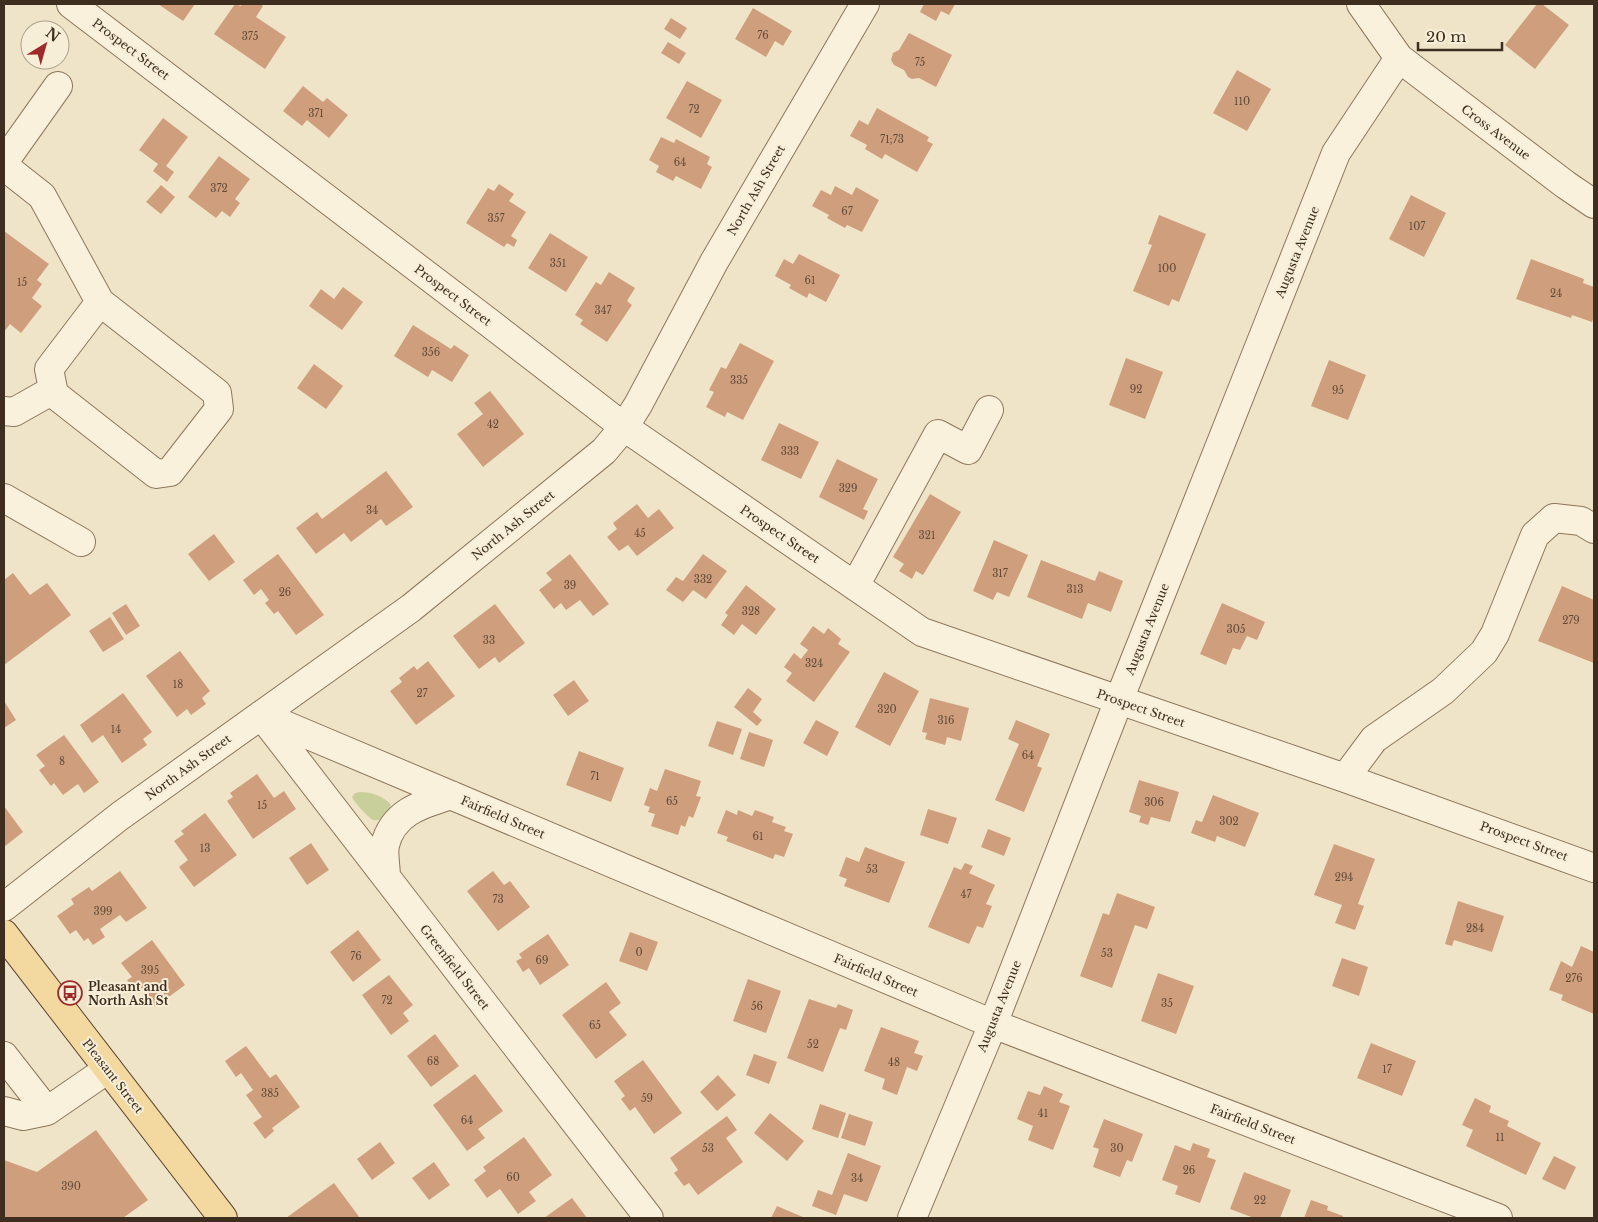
<svg xmlns="http://www.w3.org/2000/svg" width="1598" height="1222" viewBox="0 0 1598 1222" font-family="'Libre Baskerville',serif">
	<rect width="100%" height="100%" fill="#f0e4c8"/>
	<path fill="#c9cf9b" d="M 360,792 C 371,792 384,796 391,805 C 389,812 382,822 374,820 C 369,819 354,802 352,797 L 355,793 Z"/>
	<path fill="#cf9f7d" d="M 158,4 L 195,4 L 183,21 Z
		M 235,4 L 241,6 L 242,4 L 261,4 L 263,6 L 256,17 L 286,37 L 265,69 L 214,34 Z
		M 924,4 L 955,4 L 949,15 L 941,11 L 936,21 L 920,12 Z
		M 1537,4 L 1542,4 L 1569,25 L 1535,69 L 1505,45 Z
		M 753,8 L 792,31 L 783,46 L 775,41 L 766,57 L 735,39 Z
		M 671,18 L 687,28 L 680,39 L 664,29 Z
		M 909,33 L 952,55 L 936,87 L 919,78 L 912,79 L 908,77 L 904,70 L 894,65 L 891,60 L 893,53 L 899,50 Z
		M 668,42 L 686,53 L 679,64 L 661,53 Z
		M 1237,70 L 1271,89 L 1247,131 L 1213,113 Z
		M 687,81 L 722,100 L 701,138 L 666,118 Z
		M 303,86 L 323,102 L 327,98 L 348,115 L 329,138 L 307,120 L 302,126 L 283,111 Z
		M 877,108 L 929,137 L 927,141 L 933,144 L 917,172 L 885,154 L 882,159 L 865,149 L 867,145 L 850,136 L 859,120 L 868,125 Z
		M 163,118 L 188,137 L 166,166 L 174,172 L 167,182 L 153,171 L 158,164 L 139,150 Z
		M 661,137 L 674,143 L 676,139 L 710,157 L 707,164 L 712,167 L 701,189 L 676,176 L 673,181 L 656,172 L 659,166 L 649,160 Z
		M 219,156 L 250,179 L 235,199 L 240,203 L 230,217 L 222,211 L 216,218 L 188,197 Z
		M 499,184 L 514,194 L 509,201 L 526,212 L 511,236 L 517,240 L 514,247 L 507,243 L 504,247 L 466,223 L 488,188 L 494,191 Z
		M 161,185 L 175,197 L 161,214 L 146,202 Z
		M 835,186 L 852,195 L 856,187 L 879,200 L 862,232 L 847,225 L 845,228 L 827,218 L 829,215 L 812,206 L 821,190 L 831,195 Z
		M 1411,195 L 1446,213 L 1424,257 L 1389,239 Z
		M 1159,215 L 1206,234 L 1179,302 L 1172,299 L 1169,306 L 1133,291 L 1152,245 L 1148,244 Z
		M 4,231 L 49,264 L 37,280 L 42,284 L 32,298 L 42,306 L 21,333 L 10,324 L 4,332 Z
		M 550,233 L 588,257 L 566,292 L 528,268 Z
		M 799,254 L 840,275 L 826,302 L 809,293 L 807,298 L 789,288 L 791,285 L 775,276 L 784,259 L 793,264 Z
		M 1531,259 L 1584,279 L 1583,283 L 1594,287 L 1594,316 L 1592,322 L 1572,315 L 1571,318 L 1516,299 Z
		M 609,272 L 635,288 L 627,301 L 632,305 L 607,342 L 580,324 L 583,320 L 575,315 L 596,282 L 601,285 Z
		M 343,287 L 363,302 L 342,330 L 309,306 L 321,289 L 334,299 Z
		M 413,325 L 451,349 L 454,345 L 469,355 L 452,382 L 432,370 L 428,377 L 394,356 Z
		M 740,343 L 774,361 L 743,420 L 727,412 L 725,417 L 706,407 L 714,392 L 709,390 L 721,367 L 726,369 Z
		M 1126,358 L 1163,372 L 1145,419 L 1109,405 Z
		M 1329,360 L 1366,375 L 1348,420 L 1311,406 Z
		M 314,364 L 343,386 L 326,409 L 297,388 Z
		M 490,391 L 524,434 L 483,467 L 457,434 L 483,414 L 474,403 Z
		M 779,423 L 819,442 L 801,479 L 761,460 Z
		M 837,459 L 878,479 L 863,509 L 868,511 L 864,520 L 819,497 Z
		M 386,471 L 413,507 L 386,526 L 381,519 L 351,542 L 344,533 L 316,554 L 296,528 L 317,512 L 322,519 Z
		M 930,494 L 961,512 L 923,575 L 916,571 L 912,579 L 899,571 L 904,564 L 893,557 Z
		M 637,504 L 648,518 L 659,509 L 674,528 L 637,556 L 628,545 L 619,551 L 607,537 L 617,529 L 613,523 Z
		M 214,534 L 235,562 L 209,581 L 188,554 Z
		M 994,540 L 1028,555 L 1009,597 L 997,592 L 993,600 L 973,591 Z
		M 278,554 L 324,615 L 296,635 L 278,611 L 274,614 L 265,603 L 269,600 L 261,589 L 254,595 L 243,580 Z
		M 570,554 L 609,604 L 593,616 L 580,600 L 566,610 L 561,603 L 554,609 L 539,590 L 552,580 L 546,573 Z
		M 703,554 L 727,571 L 706,599 L 693,590 L 683,602 L 666,590 L 676,577 L 683,581 Z
		M 1041,560 L 1095,581 L 1099,571 L 1123,581 L 1111,612 L 1088,603 L 1082,619 L 1027,597 Z
		M 13,573 L 30,595 L 47,583 L 71,615 L 4,665 L 4,580 Z
		M 746,585 L 776,609 L 756,635 L 742,624 L 734,635 L 721,625 L 728,615 L 725,613 Z
		M 1562,586 L 1594,600 L 1594,663 L 1538,641 Z
		M 1222,603 L 1265,622 L 1257,640 L 1247,636 L 1240,650 L 1233,648 L 1226,665 L 1200,654 Z
		M 126,604 L 140,626 L 126,635 L 112,613 Z
		M 495,604 L 525,643 L 499,663 L 495,657 L 479,669 L 453,636 Z
		M 110,617 L 124,639 L 103,652 L 89,631 Z
		M 813,626 L 824,634 L 828,628 L 841,639 L 838,644 L 850,652 L 814,702 L 786,681 L 792,673 L 784,667 L 794,653 L 801,659 L 808,650 L 800,644 Z
		M 180,651 L 210,691 L 202,698 L 206,704 L 191,715 L 187,709 L 177,717 L 146,676 Z
		M 428,661 L 455,696 L 416,725 L 390,691 L 402,682 L 399,678 L 414,666 L 417,670 Z
		M 884,672 L 919,691 L 890,746 L 855,727 Z
		M 574,680 L 589,701 L 568,716 L 553,695 Z
		M 748,688 L 762,699 L 753,712 L 762,720 L 757,726 L 734,707 Z
		M 123,693 L 152,732 L 143,739 L 147,745 L 122,763 L 103,735 L 92,743 L 80,725 Z
		M 930,698 L 969,708 L 961,741 L 947,737 L 945,745 L 925,739 L 927,733 L 922,732 Z
		M 4,701 L 16,720 L 4,728 Z
		M 816,720 L 839,732 L 827,756 L 803,743 Z
		M 1016,720 L 1050,734 L 1037,766 L 1042,768 L 1024,812 L 995,800 L 1019,744 L 1008,739 Z
		M 717,721 L 742,729 L 733,755 L 708,746 Z
		M 749,732 L 773,740 L 764,767 L 740,759 Z
		M 64,735 L 99,782 L 84,793 L 78,784 L 63,795 L 54,783 L 51,786 L 39,770 L 45,766 L 36,755 Z
		M 579,751 L 624,768 L 611,802 L 566,785 Z
		M 665,769 L 701,781 L 696,796 L 701,797 L 693,818 L 689,816 L 685,827 L 681,825 L 678,835 L 651,826 L 655,814 L 648,812 L 650,807 L 644,805 L 650,788 L 657,791 Z
		M 257,774 L 274,798 L 284,791 L 296,809 L 253,839 L 227,801 L 233,797 L 230,793 Z
		M 1139,780 L 1179,792 L 1170,822 L 1151,817 L 1148,825 L 1139,822 L 1141,816 L 1129,812 Z
		M 1213,795 L 1259,813 L 1245,847 L 1217,836 L 1215,842 L 1191,833 L 1196,820 L 1202,822 Z
		M 4,806 L 23,832 L 4,847 Z
		M 928,809 L 957,818 L 948,844 L 920,835 Z
		M 726,810 L 737,815 L 738,810 L 752,816 L 755,810 L 774,817 L 772,822 L 786,827 L 784,831 L 793,834 L 784,857 L 775,854 L 773,859 L 726,841 L 728,837 L 717,833 Z
		M 205,813 L 237,855 L 194,887 L 179,867 L 188,860 L 174,841 L 184,834 L 181,831 Z
		M 988,829 L 1011,838 L 1004,856 L 981,847 Z
		M 311,843 L 329,870 L 307,885 L 289,858 Z
		M 1334,844 L 1375,859 L 1358,904 L 1364,906 L 1355,930 L 1335,923 L 1342,905 L 1314,895 Z
		M 865,847 L 905,862 L 889,903 L 844,886 L 847,879 L 839,876 L 846,857 L 859,862 Z
		M 965,863 L 973,866 L 969,873 L 995,885 L 986,904 L 992,906 L 983,928 L 977,926 L 969,944 L 928,927 L 954,867 L 961,870 Z
		M 120,871 L 147,908 L 126,922 L 120,915 L 100,929 L 105,937 L 93,945 L 88,938 L 84,941 L 76,930 L 70,934 L 57,916 L 74,904 L 71,899 L 89,887 L 92,891 Z
		M 493,871 L 504,885 L 510,881 L 530,907 L 498,931 L 467,891 Z
		M 1117,893 L 1155,907 L 1147,929 L 1135,925 L 1112,988 L 1080,976 L 1103,913 L 1109,915 Z
		M 1458,901 L 1504,916 L 1492,952 L 1454,940 L 1452,946 L 1445,944 Z
		M 358,930 L 381,960 L 353,982 L 330,952 Z
		M 630,932 L 658,942 L 647,971 L 619,961 Z
		M 548,934 L 569,965 L 540,985 L 529,968 L 523,972 L 516,961 L 522,958 L 519,954 Z
		M 152,940 L 185,985 L 155,1007 L 140,987 L 135,991 L 127,980 L 132,977 L 121,963 Z
		M 1581,946 L 1594,952 L 1594,1014 L 1561,1000 L 1563,995 L 1549,990 L 1561,961 L 1572,967 Z
		M 1342,958 L 1368,967 L 1359,996 L 1332,986 Z
		M 1158,973 L 1194,986 L 1176,1034 L 1141,1021 Z
		M 389,975 L 413,1005 L 403,1013 L 409,1021 L 391,1035 L 362,995 Z
		M 748,979 L 781,991 L 766,1033 L 733,1021 Z
		M 606,982 L 621,1003 L 609,1012 L 627,1035 L 596,1059 L 562,1015 Z
		M 809,999 L 836,1008 L 838,1004 L 853,1010 L 846,1030 L 840,1028 L 823,1072 L 787,1058 Z
		M 881,1027 L 919,1041 L 914,1053 L 923,1056 L 917,1071 L 907,1067 L 897,1095 L 882,1089 L 885,1079 L 864,1071 Z
		M 435,1034 L 459,1066 L 431,1087 L 407,1056 Z
		M 1371,1043 L 1416,1061 L 1402,1096 L 1357,1078 Z
		M 246,1046 L 270,1078 L 276,1074 L 300,1107 L 272,1128 L 274,1131 L 265,1139 L 253,1123 L 262,1117 L 246,1095 L 253,1090 L 241,1073 L 236,1077 L 225,1061 Z
		M 754,1054 L 777,1062 L 769,1084 L 746,1075 Z
		M 643,1060 L 682,1113 L 654,1134 L 635,1107 L 630,1111 L 621,1099 L 625,1096 L 614,1081 Z
		M 475,1074 L 503,1111 L 478,1129 L 485,1138 L 467,1151 L 433,1105 Z
		M 718,1075 L 736,1095 L 717,1111 L 700,1092 Z
		M 1044,1086 L 1063,1094 L 1059,1102 L 1070,1106 L 1053,1150 L 1028,1140 L 1033,1126 L 1017,1119 L 1028,1091 L 1040,1095 Z
		M 1475,1098 L 1491,1106 L 1489,1112 L 1509,1121 L 1507,1126 L 1541,1143 L 1526,1175 L 1466,1146 L 1473,1130 L 1462,1125 Z
		M 820,1104 L 846,1113 L 838,1138 L 812,1129 Z
		M 770,1113 L 804,1141 L 787,1161 L 754,1133 Z
		M 849,1114 L 873,1122 L 865,1146 L 841,1138 Z
		M 727,1116 L 737,1130 L 726,1138 L 743,1162 L 698,1195 L 689,1183 L 684,1186 L 674,1173 L 678,1170 L 670,1158 Z
		M 1104,1119 L 1143,1134 L 1132,1162 L 1127,1160 L 1120,1177 L 1093,1167 L 1099,1149 L 1093,1147 Z
		M 96,1130 L 148,1200 L 123,1218 L 4,1218 L 4,1160 L 37,1172 Z
		M 524,1137 L 552,1175 L 529,1192 L 536,1201 L 518,1214 L 500,1189 L 487,1198 L 474,1180 L 486,1171 L 483,1167 Z
		M 380,1142 L 395,1163 L 372,1180 L 357,1159 Z
		M 1193,1143 L 1210,1149 L 1207,1157 L 1216,1160 L 1200,1203 L 1175,1194 L 1178,1186 L 1162,1180 L 1175,1145 L 1190,1151 Z
		M 848,1153 L 881,1166 L 867,1202 L 844,1194 L 836,1215 L 812,1206 L 818,1190 L 832,1195 Z
		M 1554,1156 L 1576,1167 L 1565,1190 L 1542,1179 Z
		M 434,1162 L 450,1185 L 429,1200 L 412,1178 Z
		M 1244,1172 L 1291,1190 L 1280,1218 L 1254,1218 L 1230,1209 Z
		M 334,1183 L 360,1218 L 286,1218 Z
		M 572,1198 L 587,1218 L 544,1218 Z
		M 1311,1200 L 1328,1206 L 1327,1210 L 1343,1216 L 1343,1218 L 1304,1218 Z
		M 777,1206 L 805,1218 L 771,1218 Z"/>
	<g fill="none" stroke-linecap="round" stroke-linejoin="round">
		<g stroke="#8d765c" stroke-width="30">
			<path id="minor" d="M 71,4 L 487,321 L 624,427 L 922,632 L 1345,778 L 1594,868
				M 1361,4 L 1399,58 L 1566,185 L 1594,204
				M 4,162 L 58,86
				M 4,166 L 42,196 L 100,302 L 217,393 L 219,409 L 170,472 L 156,474 L 54,394 L 49,369 L 100,302
				M 4,411 L 14,412 L 53,390
				M 4,498 L 81,542
				M 855,586 L 938,434 L 968,450 L 989,410
				M 261,715 L 993,1024 L 1498,1218
				M 262,716 L 649,1218
				M 1345,778 L 1374,739 L 1443,691 L 1484,652 L 1495,634 L 1535,535 L 1554,518 L 1581,521 L 1594,529
				M 386,877 C 386,867 383,854 385,845 C 393,812 422,804 451,795
				M 4,907 L 120,816 L 411,608 L 604,451 L 624,427 L 638,405 L 714,262 L 865,4
				M 4,1056 L 47,1111
				M 4,1111 L 23,1116 L 47,1111 L 108,1069
				M 912,1218 L 993,1024 L 1119,700 L 1336,153 L 1399,58"/>
		</g>
		<g stroke="#5b4430" stroke-width="30">
			<path id="major" d="M 4,934 L 223,1218"/>
		</g>
		<use href="#minor" stroke="#faf1dc" stroke-width="28"/>
		<use href="#major" stroke="#f3d9a0" stroke-width="28"/>
	</g>
	<defs>
		<g id="bus-ring" transform="scale(1.25)"><circle r="9.5" fill="#f7eed8" stroke="#9e2a2b" stroke-width="1.5"/><path d="M-5-6H5V4H4V6H2V4H-2V6H-4V4H-5ZM-3.5-4V0h7V-4ZM-3.5 1.2v1.5H-2V1.2ZM2 1.2v1.5H3.5V1.2Z" fill="#9e2a2b"/></g>
	</defs>
	<g fill-rule="evenodd">
		<use href="#bus-ring" x="70" y="993"/>
	</g>
	<g text-anchor="middle" dominant-baseline="central" stroke-width="4" stroke-linejoin="round" paint-order="stroke">
		<g font-size="10" fill="#624a37">
			<text x="763" y="35">76</text>
			<text x="250" y="36">375</text>
			<text x="920" y="62">75</text>
			<text x="1242" y="101">110</text>
			<text x="694" y="109">72</text>
			<text x="316" y="113">371</text>
			<text x="892" y="139">71;73</text>
			<text x="680" y="162">64</text>
			<text x="219" y="188">372</text>
			<text x="847" y="211">67</text>
			<text x="496" y="218">357</text>
			<text x="1417" y="226">107</text>
			<text x="558" y="263">351</text>
			<text x="1167" y="268">100</text>
			<text x="810" y="280">61</text>
			<text x="22" y="282">15</text>
			<text x="1556" y="293">24</text>
			<text x="603" y="310">347</text>
			<text x="431" y="352">356</text>
			<text x="739" y="380">335</text>
			<text x="1136" y="389">92</text>
			<text x="1338" y="390">95</text>
			<text x="493" y="424">42</text>
			<text x="790" y="451">333</text>
			<text x="848" y="488">329</text>
			<text x="372" y="510">34</text>
			<text x="640" y="533">45</text>
			<text x="927" y="535">321</text>
			<text x="1000" y="573">317</text>
			<text x="703" y="579">332</text>
			<text x="570" y="585">39</text>
			<text x="1075" y="589">313</text>
			<text x="285" y="592">26</text>
			<text x="751" y="611">328</text>
			<text x="1571" y="620">279</text>
			<text x="1236" y="629">305</text>
			<text x="489" y="640">33</text>
			<text x="814" y="663">324</text>
			<text x="178" y="684">18</text>
			<text x="422" y="693">27</text>
			<text x="887" y="709">320</text>
			<text x="946" y="720">316</text>
			<text x="116" y="729">14</text>
			<text x="1028" y="755">64</text>
			<text x="62" y="761">8</text>
			<text x="595" y="776">71</text>
			<text x="672" y="801">65</text>
			<text x="1154" y="802">306</text>
			<text x="262" y="805">15</text>
			<text x="1229" y="821">302</text>
			<text x="758" y="836">61</text>
			<text x="205" y="848">13</text>
			<text x="872" y="869">53</text>
			<text x="1344" y="877">294</text>
			<text x="966" y="894">47</text>
			<text x="498" y="899">73</text>
			<text x="103" y="911">399</text>
			<text x="1475" y="928">284</text>
			<text x="639" y="952">0</text>
			<text x="1107" y="953">53</text>
			<text x="356" y="956">76</text>
			<text x="542" y="960">69</text>
			<text x="150" y="970">395</text>
			<text x="1574" y="978">276</text>
			<text x="387" y="1000">72</text>
			<text x="1167" y="1003">35</text>
			<text x="757" y="1006">56</text>
			<text x="595" y="1025">65</text>
			<text x="813" y="1044">52</text>
			<text x="433" y="1061">68</text>
			<text x="894" y="1062">48</text>
			<text x="1387" y="1069">17</text>
			<text x="270" y="1093">385</text>
			<text x="647" y="1098">59</text>
			<text x="1043" y="1113">41</text>
			<text x="467" y="1120">64</text>
			<text x="1500" y="1137">11</text>
			<text x="708" y="1148">53</text>
			<text x="1117" y="1148">30</text>
			<text x="1189" y="1170">26</text>
			<text x="513" y="1177">60</text>
			<text x="857" y="1178">34</text>
			<text x="71" y="1186">390</text>
			<text x="1260" y="1200">22</text>
		</g>
		<g font-size="12" fill="#3d2e20" stroke="#f7eed8">
			<text transform="translate(131 49) rotate(37)">Prospect Street</text>
			<text transform="translate(1496 132) rotate(37)">Cross Avenue</text>
			<text transform="translate(756 190) rotate(-60)">North Ash Street</text>
			<text transform="translate(1297 252) rotate(-68)">Augusta Avenue</text>
			<text transform="translate(453 295) rotate(37)">Prospect Street</text>
			<text transform="translate(513 525) rotate(-39)">North Ash Street</text>
			<text transform="translate(780 534) rotate(34)">Prospect Street</text>
			<text transform="translate(1147 629) rotate(-68)">Augusta Avenue</text>
			<text transform="translate(1141 708) rotate(19)">Prospect Street</text>
			<text transform="translate(188 767) rotate(-36)">North Ash Street</text>
			<text transform="translate(503 817) rotate(23)">Fairfield Street</text>
			<text transform="translate(1524 841) rotate(20)">Prospect Street</text>
			<text transform="translate(455 967) rotate(52)">Greenfield Street</text>
			<text transform="translate(876 975) rotate(23)">Fairfield Street</text>
			<text transform="translate(999 1006) rotate(-68)">Augusta Avenue</text>
			<text transform="translate(113 1076) rotate(52)">Pleasant Street</text>
			<text transform="translate(1253 1124) rotate(21)">Fairfield Street</text>
		</g>
		<g font-size="12" font-weight="bold" fill="#3d2e20" stroke="#f7eed8" text-anchor="start">
			<text x="88" y="986">Pleasant and<tspan x="88" dy="14">North Ash St</tspan></text>
		</g>
	</g>
	<rect width="1598" height="1222" fill="none" stroke="#3d2e20" stroke-width="10"/>
	<g transform="translate(45 45) rotate(37)"><circle r="24" fill="#f7eed8" stroke="#ada18e"/>
	<path d="M0-4L9 19L0 12L-9 19Z" fill="#9e2a2b"/>
	<text y="-8" font-size="14" font-weight="bold" text-anchor="middle" fill="#3d2e20">N</text>
	</g>
	<path d="M1418 42v8h84v-8" fill="none" stroke="#3d2e20" stroke-width="2.5"/>
	<text x="1426" y="42" font-size="15" fill="#3d2e20" stroke="#f7eed8" stroke-width="4" paint-order="stroke">20 m</text>
</svg>
